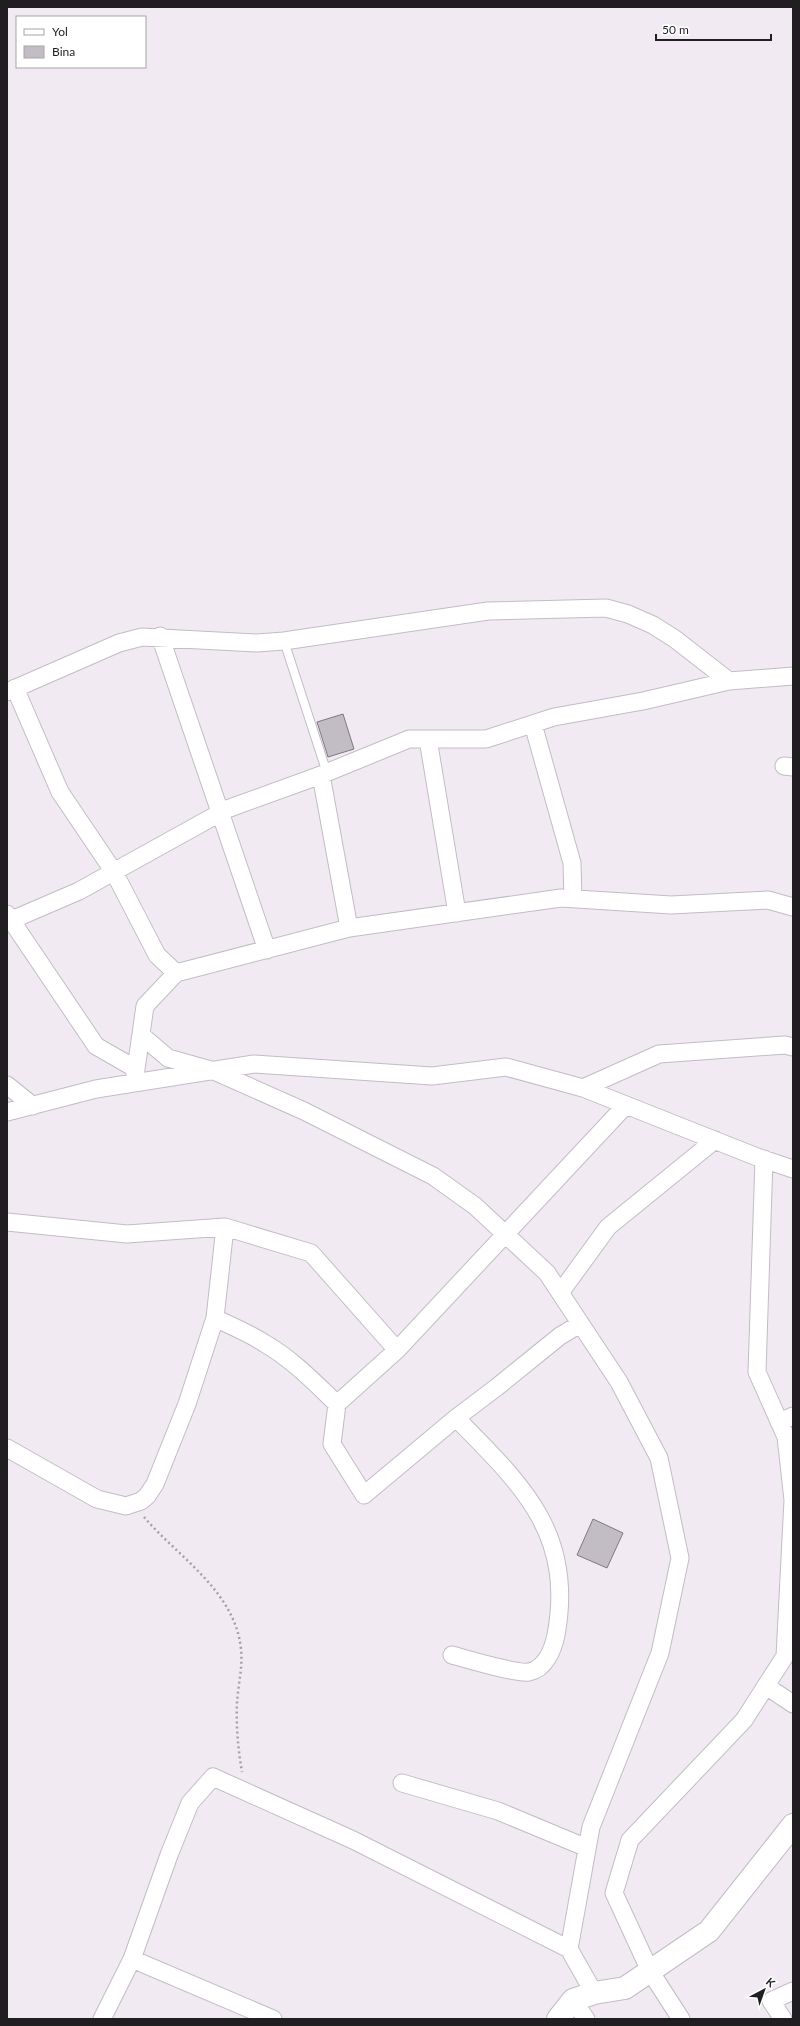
<svg xmlns="http://www.w3.org/2000/svg" width="800" height="2026" viewBox="0 0 800 2026" font-family="Lato,sans-serif">
	<rect width="100%" height="100%" fill="#f1eaf3"/>
	<path fill="#c2bcc5" stroke="#7e7880" d="M 343,714 L 354,749 L 328,757 L 317,722 Z
		M 593,1519 L 623,1533 L 607,1568 L 577,1555 Z"/>
	<g fill="none" stroke-linecap="round" stroke-linejoin="round">
		<g stroke="#c2bcc5" stroke-width="10">
			<path id="lane" d="M 284,641 L 327,773"/>
		</g>
		<g stroke="#c2bcc5" stroke-width="19">
			<path id="street" d="M 160,636 L 267,950
				M 15,688 L 60,792 L 114,872 L 157,955 L 176,973
				M 7,692 L 119,643 L 142,637 L 257,643 L 284,641 L 488,611 L 606,608 L 628,614 L 653,625 L 675,639 L 729,681 L 793,676
				M 533,724 L 572,863 L 573,899
				M 428,739 L 457,913
				M 784,766 L 793,767
				M 321,775 L 349,928
				M 7,914 L 96,1046 L 136,1069
				M 7,922 L 79,891 L 227,809 L 321,775 L 409,739 L 486,739 L 554,717 L 643,701 L 729,681
				M 141,1035 L 168,1058 L 214,1071 L 304,1111 L 433,1176 L 475,1206 L 547,1273 L 619,1382 L 659,1458 L 680,1558 L 660,1653 L 591,1827 L 569,1949 L 594,1993
				M 134,1083 L 145,1006 L 176,973 L 349,928 L 561,898 L 671,905 L 768,900 L 793,907
				M 7,1085 L 33,1106
				M 583,1088 L 659,1054 L 785,1045 L 793,1047
				M 7,1112 L 96,1089 L 254,1064 L 432,1076 L 506,1067 L 583,1088 L 757,1157 L 793,1169
				M 7,1222 L 127,1234 L 225,1227 L 311,1253 L 397,1350
				M 560,1293 L 608,1227 L 715,1140
				M 215,1318 C 231,1326 249,1333 264,1343 C 292,1359 314,1382 337,1404
				M 580,1324 L 560,1336 L 497,1387 L 456,1418 L 364,1495 L 332,1444 L 337,1404 L 397,1350 L 626,1105
				M 779,1422 L 793,1416
				M 7,1448 L 97,1499 L 126,1506 L 141,1501 L 147,1496 L 155,1484 L 187,1404 L 215,1318 L 225,1227
				M 452,1655 C 467,1659 516,1674 529,1672 C 545,1669 553,1650 556,1635 C 575,1533 521,1484 456,1418
				M 766,1686 L 793,1704
				M 402,1783 L 498,1811 L 587,1848
				M 132,1959 L 273,2019
				M 573,2000 L 586,2019
				M 102,2019 L 132,1959 L 169,1855 L 190,1803 L 213,1777 L 353,1840 L 569,1949
				M 681,2019 L 650,1971 L 614,1893 L 630,1840 L 744,1720 L 785,1656 L 793,1500 L 786,1437 L 757,1372 L 764,1159
				M 783,2019 L 771,2001 L 793,1991"/>
		</g>
		<g stroke="#c2bcc5" stroke-width="24">
			<path id="secondary" d="M 558,2019 L 573,2000 L 594,1993 L 625,1988 L 709,1931 L 793,1825"/>
		</g>
		<path stroke="#a5a0a7" stroke-width="2.5" stroke-dasharray="2 3" stroke-linecap="butt" d="M 144,1517 C 179,1558 235,1591 241,1649 C 243,1667 238,1685 237,1703 C 236,1726 238,1749 242,1772"/>
		<use href="#lane" stroke="#fff" stroke-width="8"/>
		<use href="#street" stroke="#fff" stroke-width="17"/>
		<use href="#secondary" stroke="#fff" stroke-width="22"/>
	</g>
	<rect width="800" height="2026" fill="none" stroke="#201e21" stroke-width="16"/>
	<rect x="16" y="16" width="130" height="52" fill="#ffffff" stroke="#a6a5a6"/>
	<rect x="24" y="29" width="20" height="6" fill="#ffffff" stroke="#a6a5a6"/>
	<text x="52" y="36" font-size="12" fill="#201e21">Yol</text>
	<rect x="24" y="46" width="20" height="12" fill="#c2bcc5" stroke="#a6a5a6"/>
	<text x="52" y="56" font-size="12" fill="#201e21">Bina</text>
	<g transform="translate(764 1990) rotate(41)" stroke="#ffffff" stroke-width="3" paint-order="stroke">
	<path d="M0-3L7 15L0 10L-7 15Z" fill="#201e21"/>
	<text y="-6" font-size="11" font-weight="bold" text-anchor="middle" fill="#201e21">K</text>
	</g>
	<path d="M656 34v6h115v-6" fill="none" stroke="#201e21" stroke-width="2"/>
	<text x="662" y="34" font-size="12" fill="#201e21" stroke="#ffffff" stroke-width="3" paint-order="stroke">50 m</text>
</svg>
